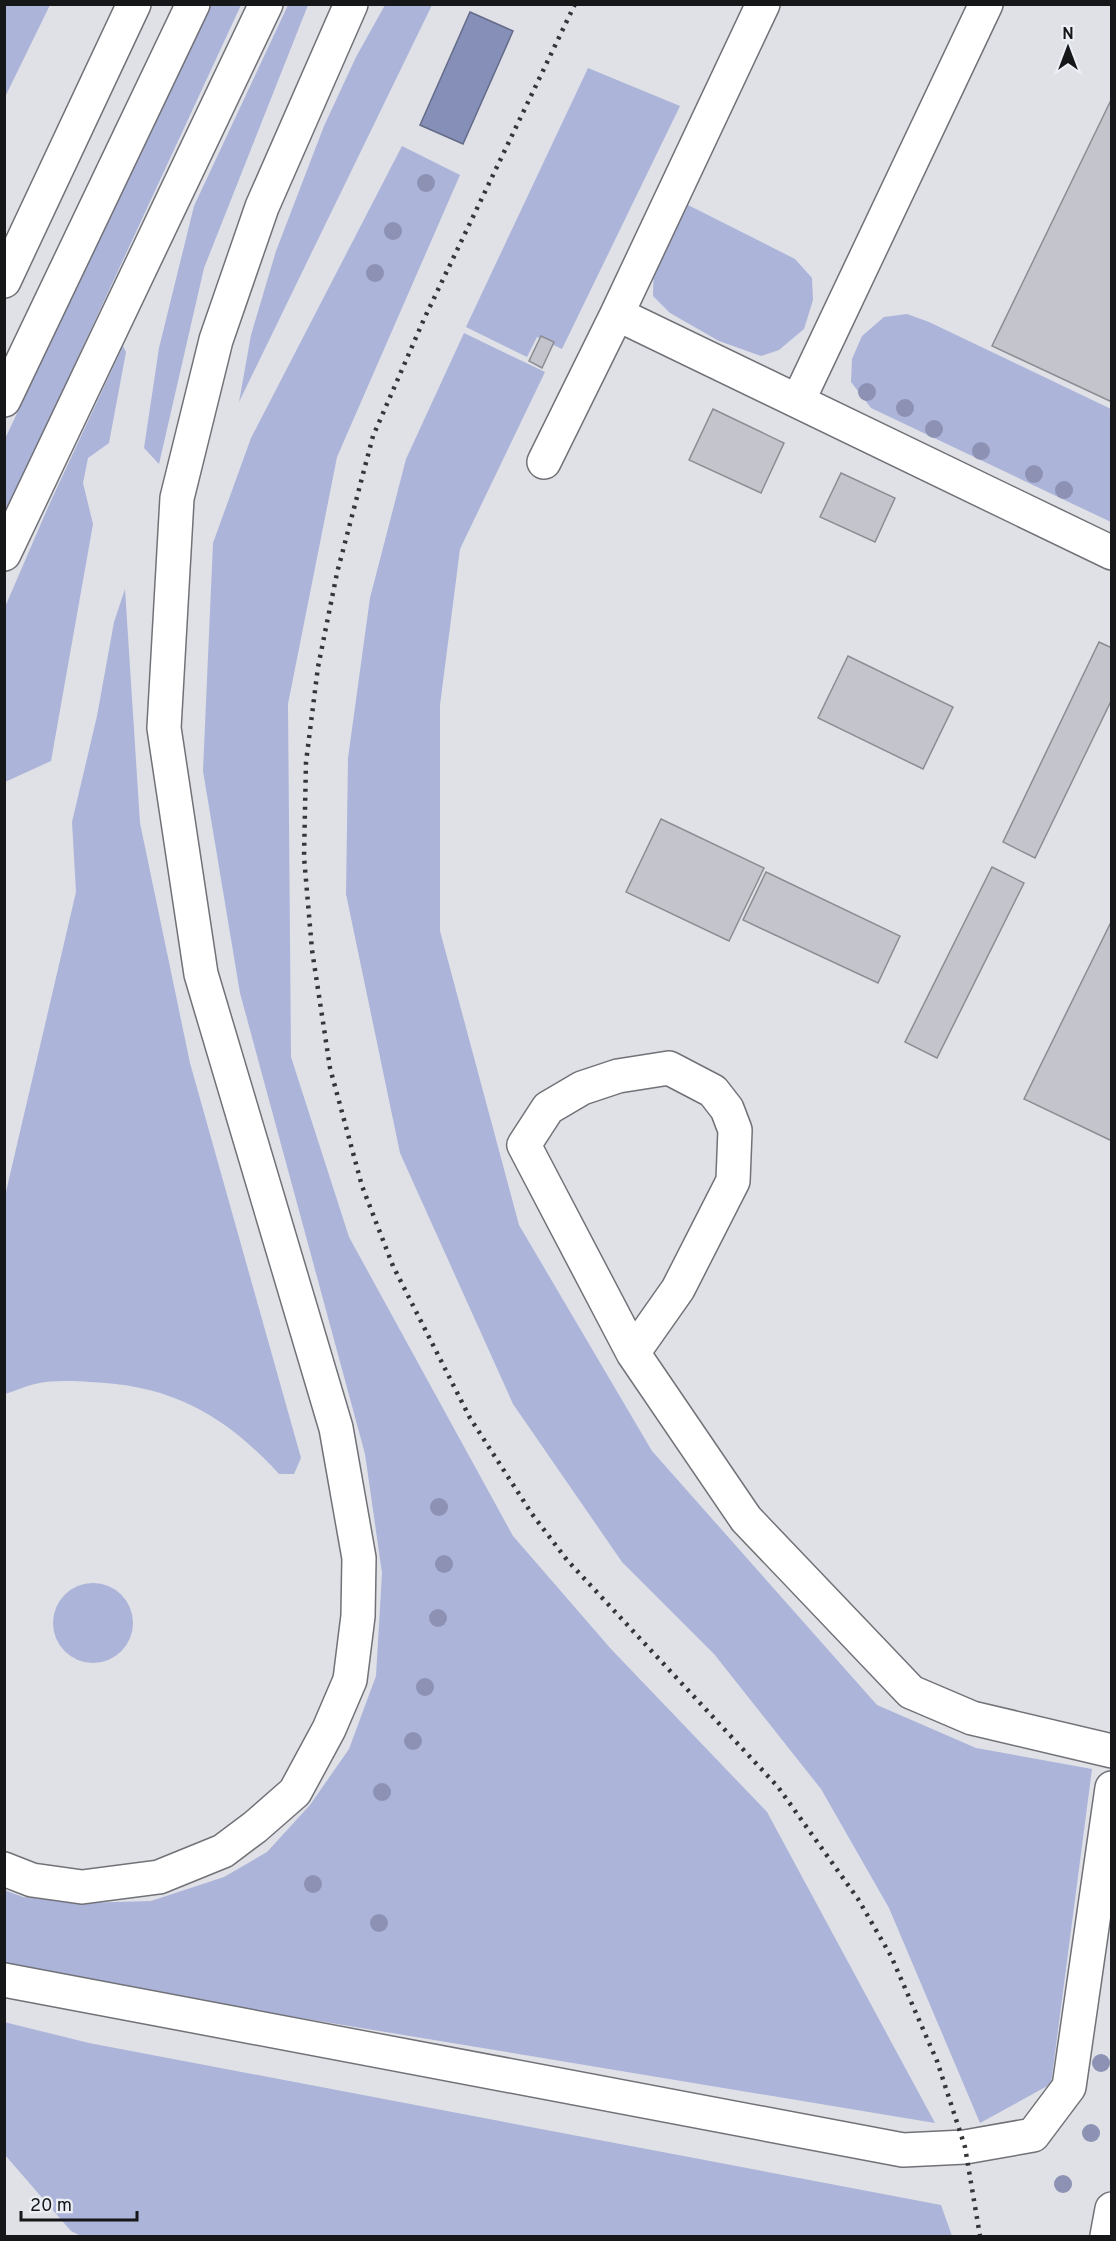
<svg xmlns="http://www.w3.org/2000/svg" width="1116" height="2241" viewBox="0 0 1116 2241" font-family="Overpass,sans-serif">
	<rect width="100%" height="100%" fill="#dfe1e7"/>
	<path fill="#acb4d9" d="M 5,4 L 50,5 L 5,97 L 4,5 Z
		M 206,5 L 241,5 L 5,515 L 5,439 Z
		M 288,5 L 308,5 L 204,268 L 159,464 L 144,448 L 159,348 L 194,206 Z
		M 385,5 L 432,5 L 239,402 L 251,335 L 276,251 L 324,126 L 356,57 Z
		M 588,68 L 680,106 L 562,349 L 537,337 L 527,357 L 466,327 Z
		M 402,146 L 460,175 L 337,457 L 288,704 L 291,1057 L 349,1237 L 513,1536 L 611,1649 L 767,1812 L 935,2123 L 5,1969 L 4,1890 L 23,1897 L 82,1903 L 151,1901 L 224,1877 L 267,1852 L 310,1805 L 349,1749 L 376,1676 L 382,1573 L 365,1454 L 240,993 L 203,771 L 213,543 L 251,438 Z
		M 684,203 L 795,259 L 812,278 L 813,300 L 804,329 L 779,350 L 761,356 L 719,341 L 670,313 L 653,296 L 654,259 Z
		M 907,314 L 929,322 L 1111,409 L 1111,522 L 871,408 L 851,382 L 852,359 L 862,336 L 884,317 Z
		M 464,333 L 545,372 L 460,549 L 440,705 L 440,931 L 519,1225 L 652,1451 L 877,1705 L 976,1748 L 1092,1769 L 1051,2084 L 980,2123 L 889,1908 L 821,1789 L 714,1654 L 622,1562 L 513,1404 L 400,1153 L 346,894 L 348,758 L 370,598 L 406,459 Z
		M 123,346 L 126,352 L 109,443 L 88,458 L 83,483 L 93,524 L 51,761 L 5,782 L 5,607 L 49,505 Z
		M 125,589 L 140,823 L 190,1063 L 301,1458 L 294,1474 L 279,1474 C 225,1415 172,1385 90,1382 C 73,1381 52,1380 35,1384 C 25,1386 15,1391 5,1394 L 5,1196 L 76,892 L 72,822 L 97,716 L 114,622 Z
		M53 1623a40 40 0 1 1 80 0a40 40 0 1 1-80 0Z
		M 4,2022 L 89,2043 L 941,2205 L 952,2236 L 81,2236 L 71,2231 L 5,2155 Z"/>
	<path fill="#868fb8" stroke="#646b88" stroke-width="1.5" d="M 470,12 L 513,31 L 463,144 L 420,125 Z"/>
	<path fill="#c4c5cc" stroke="#8c8d93" stroke-width="1.5" d="M 1112,98 L 1112,402 L 992,346 Z
		M 541,336 L 554,342 L 542,368 L 529,361 Z
		M 713,409 L 784,443 L 761,493 L 689,460 Z
		M 841,473 L 895,498 L 875,542 L 820,517 Z
		M 1099,642 L 1112,648 L 1112,699 L 1035,858 L 1003,842 Z
		M 848,656 L 953,707 L 923,769 L 818,718 Z
		M 661,819 L 764,868 L 729,941 L 626,892 Z
		M 992,867 L 1024,883 L 937,1058 L 905,1042 Z
		M 766,872 L 900,936 L 878,983 L 743,920 Z
		M 1112,920 L 1112,1141 L 1024,1099 Z"/>
	<g fill="none" stroke-linecap="round" stroke-linejoin="round">
		<g stroke="#717278" stroke-width="36">
			<path id="minor" d="M 763,4 L 617,314 L 1112,553
				M 4,281 L 134,4
				M 4,400 L 193,4
				M 798,401 L 986,4
				M 544,462 L 617,314
				M 4,554 L 266,4
				M 633,1353 L 678,1289 L 733,1181 L 735,1130 L 727,1109 L 713,1091 L 669,1068 L 618,1076 L 582,1088 L 548,1108 L 524,1145 L 633,1353 L 746,1519 L 911,1692 L 972,1718 L 1112,1751
				M 4,1869 L 32,1880 L 82,1887 L 159,1877 L 223,1851 L 255,1827 L 295,1792 L 329,1729 L 350,1680 L 358,1616 L 359,1558 L 336,1428 L 201,974 L 164,728 L 177,498 L 216,340 L 262,207 L 351,4
				M 4,1980 L 903,2150 L 965,2147 L 1033,2135 L 1069,2087 L 1112,1788
				M 1107,2236 L 1112,2209"/>
		</g>
		<use href="#minor" stroke="#fff" stroke-width="33"/>
		<path stroke="#343538" stroke-width="4.5" stroke-dasharray="3 6" stroke-linecap="butt" d="M 575,4 L 424,319 L 373,436 L 337,573 L 318,667 L 306,762 L 304,857 L 312,950 L 330,1068 L 362,1186 L 393,1266 L 470,1418 L 532,1514 L 567,1560 L 778,1787 L 858,1899 L 891,1956 L 937,2061 L 965,2147 L 980,2236"/>
	</g>
	<g fill="#8d92b4">
		<circle cx="426" cy="183" r="9"/>
		<circle cx="393" cy="231" r="9"/>
		<circle cx="375" cy="273" r="9"/>
		<circle cx="867" cy="392" r="9"/>
		<circle cx="905" cy="408" r="9"/>
		<circle cx="934" cy="429" r="9"/>
		<circle cx="981" cy="451" r="9"/>
		<circle cx="1034" cy="474" r="9"/>
		<circle cx="1064" cy="490" r="9"/>
		<circle cx="439" cy="1507" r="9"/>
		<circle cx="444" cy="1564" r="9"/>
		<circle cx="438" cy="1618" r="9"/>
		<circle cx="425" cy="1687" r="9"/>
		<circle cx="413" cy="1741" r="9"/>
		<circle cx="382" cy="1792" r="9"/>
		<circle cx="313" cy="1884" r="9"/>
		<circle cx="379" cy="1923" r="9"/>
		<circle cx="1101" cy="2063" r="9"/>
		<circle cx="1091" cy="2133" r="9"/>
		<circle cx="1063" cy="2184" r="9"/>
	</g>
	<rect width="1116" height="2241" fill="none" stroke="#161719" stroke-width="12"/>
	<g transform="translate(1068 48)" stroke="#eceef5" stroke-width="4.5" paint-order="stroke">
	<path d="M0-4.5L10 22L0 15L-10 22Z" fill="#161719"/>
	<text y="-9" font-size="16" font-weight="bold" text-anchor="middle" fill="#161719">N</text>
	</g>
	<path d="M21 2211v9h116v-9" fill="none" stroke="#161719" stroke-width="3"/>
	<text x="30" y="2211" font-size="18" fill="#161719" stroke="#eceef5" stroke-width="4.5" paint-order="stroke">20 m</text>
</svg>
